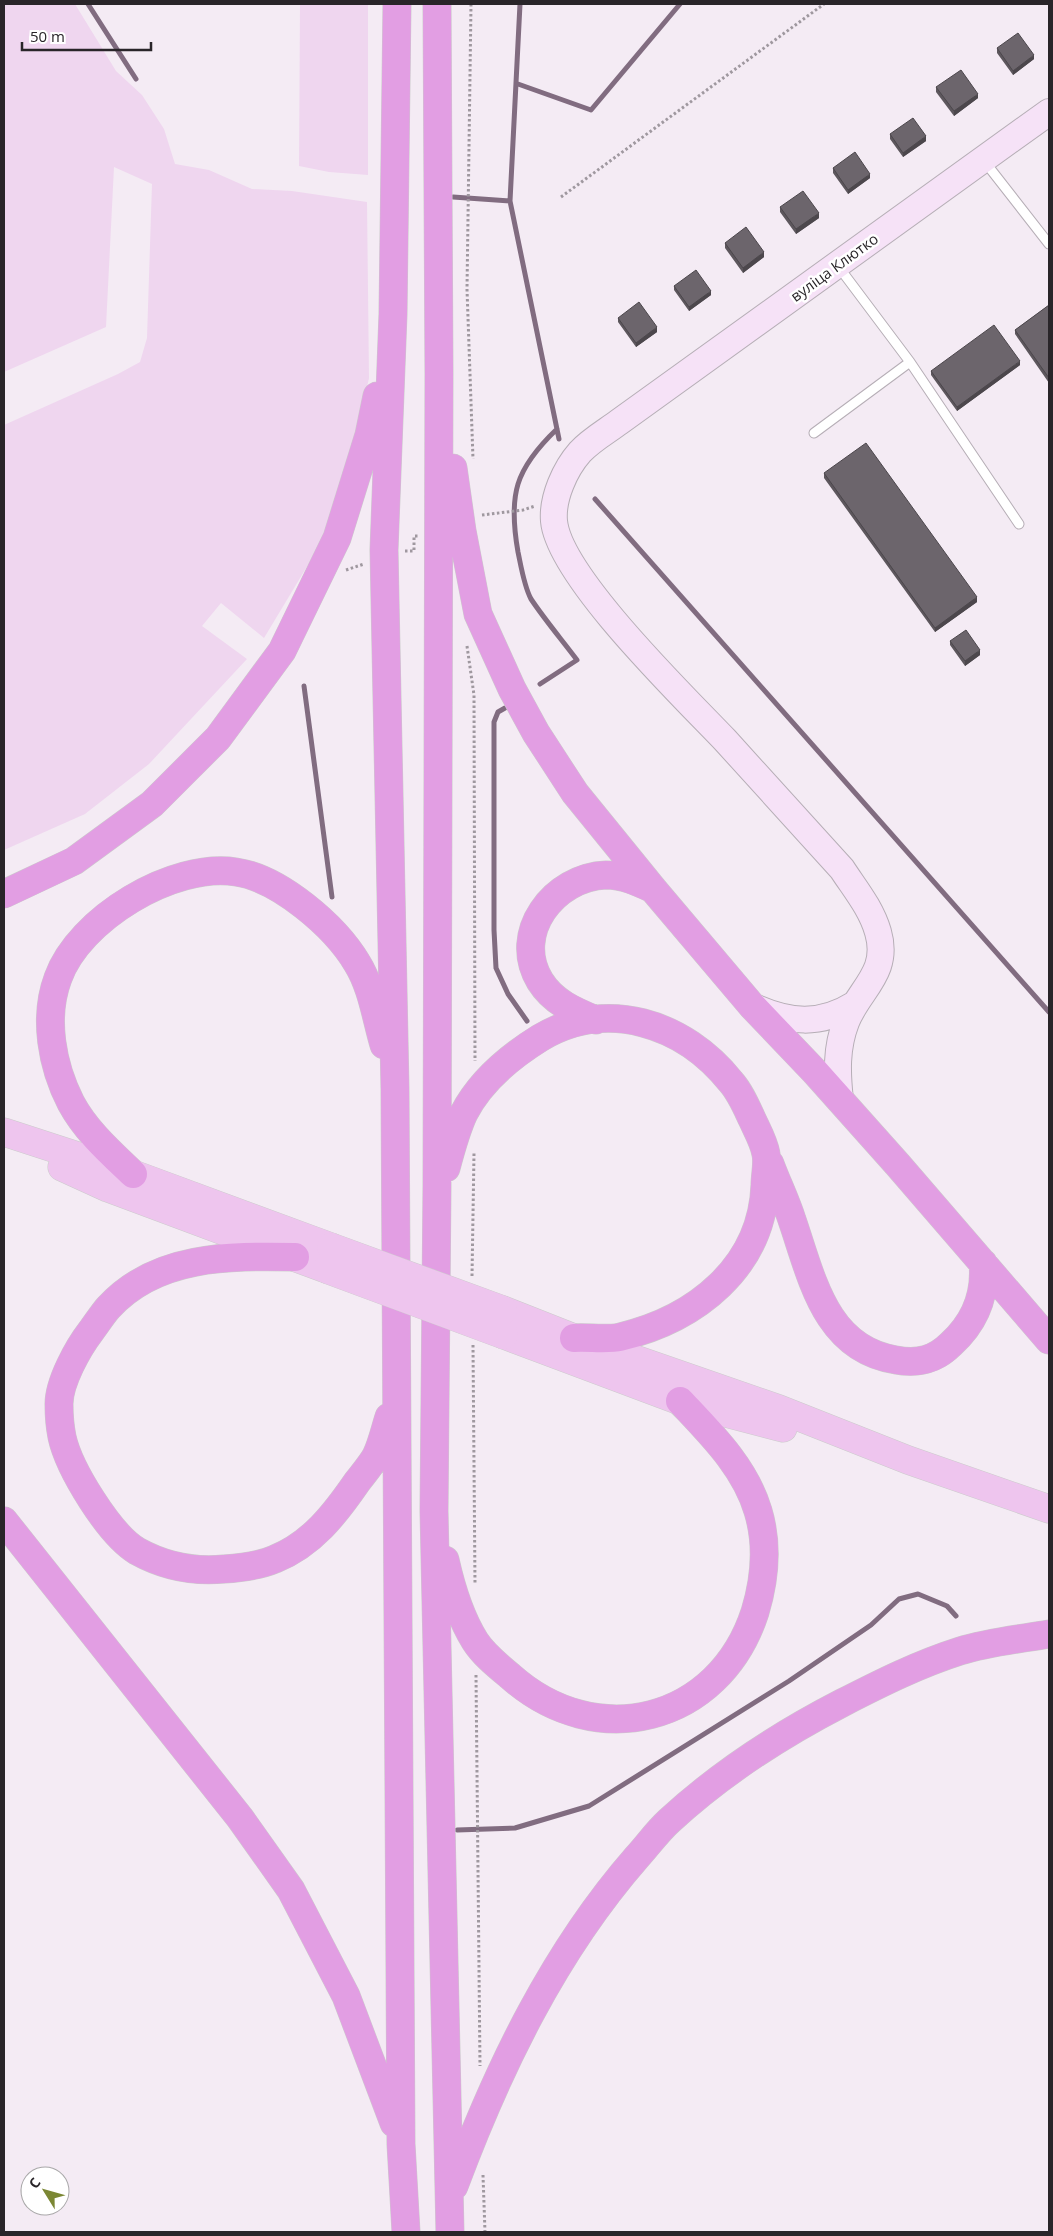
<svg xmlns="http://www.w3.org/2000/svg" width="1053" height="2236" viewBox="0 0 1053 2236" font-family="'Open Sans',sans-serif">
	<rect width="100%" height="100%" fill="#f4ebf4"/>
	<path fill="#efd6ef" d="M 4,4 L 75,4 L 116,71 L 142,95 L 164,129 L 175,164 L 209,170 L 252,189 L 292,191 L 367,202 L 369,378 L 351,459 L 323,540 L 264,638 L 221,603 L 202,626 L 247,659 L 149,764 L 85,814 L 4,850 L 4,425 L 118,374 L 140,362 L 147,338 L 152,184 L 114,167 L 106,327 L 4,372 Z
		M 300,4 L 368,4 L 368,175 L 329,172 L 299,166 Z"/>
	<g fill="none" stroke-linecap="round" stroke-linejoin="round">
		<path stroke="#816c80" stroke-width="5" d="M 88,4 L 136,79
			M 520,4 L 510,201 L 559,439
			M 518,84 L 591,110 L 680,4
			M 453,197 L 510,201
			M 595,499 L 1049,1012
			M 540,684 L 577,660 C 562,640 545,620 531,599 C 524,586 521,566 518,552 C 508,495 515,469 557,429
			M 304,686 L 332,897
			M 505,708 L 498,712 L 494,722 L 494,930 L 496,968 L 508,994 L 527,1021
			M 457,1830 L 515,1828 L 589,1806 L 789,1681 L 871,1625 L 899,1599 L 918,1594 L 947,1606 L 956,1616"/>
		<g stroke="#b6aeb6" stroke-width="11">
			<path id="lane" d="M 985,162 L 1049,244
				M 838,266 L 910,362 L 1019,524
				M 814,433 L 910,362"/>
		</g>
		<g stroke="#b6aeb6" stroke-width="28">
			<path id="secondary" d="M 752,1006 C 789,1023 820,1026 855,1004
				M 840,1100 C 837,1073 836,1048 846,1022 C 859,989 890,973 878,932 C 871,908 855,889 842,869 C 803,826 764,783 725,740 C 684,697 559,576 554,521 C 552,498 565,469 580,452 C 591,440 607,431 619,422 L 1049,112"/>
		</g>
		<g stroke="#cccbcc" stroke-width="29">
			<path id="primary" d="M 4,1132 L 133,1174 L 331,1247
				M 62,1167 L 108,1188 L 326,1269
				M 503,1310 L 574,1338 L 779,1409 L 908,1460 L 1049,1509
				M 504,1335 L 680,1401 L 783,1428"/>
		</g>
		<g stroke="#cccbcc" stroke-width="29">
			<path id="highway" d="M 397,4 L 393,314 L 384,550 L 395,1089 L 401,2144 L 406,2232
				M 437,4 L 439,373 L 437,1186 L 434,1511 L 450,2232
				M 453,468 L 462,531 L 478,614 L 512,689 L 536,733 L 575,793 L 653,889 L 752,1006 L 815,1072 L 898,1165 L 1049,1340
				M 4,894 L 74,861 L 152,804 L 218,738 L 282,651 L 337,538 L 369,435 L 377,396
				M 596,1020 C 574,1011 553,1002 540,981 C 511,933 554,877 606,875 C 623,875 638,882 653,889
				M 770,1164 C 777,1183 786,1201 792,1220 C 812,1278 825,1349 896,1360 C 918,1364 935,1360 951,1344 C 975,1322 986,1295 983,1263
				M 446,1168 C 451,1149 456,1130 464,1113 C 480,1082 511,1056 540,1038 C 607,998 684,1023 731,1082 C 740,1092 746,1106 752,1119 C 757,1130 764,1142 766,1154 C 768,1164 765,1175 765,1185 C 762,1267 696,1319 620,1337 C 606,1340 589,1337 574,1338
				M 133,1174 C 110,1152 86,1131 71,1103 C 52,1066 43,1018 58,978 C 79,919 173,862 236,872 C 279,878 335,926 357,963 C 372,987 376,1018 384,1045
				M 295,1257 C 229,1256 156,1255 108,1308 C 102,1315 97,1323 91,1331 C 78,1348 59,1382 59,1404 C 59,1415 60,1427 62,1437 C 69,1469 109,1534 137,1551 C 164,1566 193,1572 224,1569 C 241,1568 259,1566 275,1559 C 312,1544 335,1514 357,1482 C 363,1474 371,1465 376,1456 C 382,1444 385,1429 389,1417
				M 4,1521 L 240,1818 L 291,1890 L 346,1996 L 394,2123
				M 445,1560 C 451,1587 460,1617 475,1641 C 484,1655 498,1666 510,1676 C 596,1753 719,1723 755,1612 C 765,1579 768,1544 758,1511 C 745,1467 711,1434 680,1401
				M 454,2186 C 498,2068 554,1952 637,1857 C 648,1845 657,1832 669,1821 C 721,1773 780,1735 842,1703 C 881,1683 919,1664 960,1651 C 989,1642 1020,1639 1049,1634"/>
		</g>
		<path stroke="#9f989f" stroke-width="3" stroke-dasharray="2.5 2.5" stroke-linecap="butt" d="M 471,4 L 467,289 L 473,459
			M 561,197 L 824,4
			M 482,515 L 523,510 L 535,506
			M 405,551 L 414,551 L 414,536 L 418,536
			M 346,570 L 364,564
			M 467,646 L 474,695 L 475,1061
			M 472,1276 L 474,1153
			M 473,1345 L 475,1584
			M 476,1675 L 480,2066
			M 483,2175 L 485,2232"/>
		<use href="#lane" stroke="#fff" stroke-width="9"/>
		<use href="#secondary" stroke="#f6e2f7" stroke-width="26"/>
		<use href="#primary" stroke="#eec5ee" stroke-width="28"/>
		<use href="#highway" stroke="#e29ee3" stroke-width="28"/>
		<g stroke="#cccbcc" stroke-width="29" stroke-linecap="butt">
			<path id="primary-bridge" d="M 331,1247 L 503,1310
				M 326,1269 L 504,1335"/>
		</g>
		<use href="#primary-bridge" stroke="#eec5ee" stroke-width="28"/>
	</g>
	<path fill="#5d575d" d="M 997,48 L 1034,59 L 1013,75 L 997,53 Z
		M 936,87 L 978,98 L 954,116 L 936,92 Z
		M 890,134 L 926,141 L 903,157 L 890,139 Z
		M 833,168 L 870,178 L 848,194 L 833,173 Z
		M 780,207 L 819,218 L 796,234 L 780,212 Z
		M 725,243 L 764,257 L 743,273 L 725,248 Z
		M 674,286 L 711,295 L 689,311 L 674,290 Z
		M 1049,305 L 1049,383 L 1015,334 L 1015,330 Z
		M 618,318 L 657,332 L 636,347 L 618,322 Z
		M 1020,365 L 957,411 L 931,375 L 931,371 Z
		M 824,473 L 977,602 L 935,632 L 824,478 Z
		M 950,641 L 980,655 L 965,666 L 950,645 Z"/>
	<path fill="#4c474c" d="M 1034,55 L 1034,59 L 1013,75 L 1013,71 Z
		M 978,94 L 978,98 L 954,116 L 954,111 Z
		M 926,136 L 926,141 L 903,157 L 903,153 Z
		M 870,174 L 870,178 L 848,194 L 848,190 Z
		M 819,213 L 819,218 L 796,234 L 796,229 Z
		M 764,252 L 764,257 L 743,273 L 743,268 Z
		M 711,291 L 711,295 L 689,311 L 689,307 Z
		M 657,327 L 657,332 L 636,347 L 636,343 Z
		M 1020,361 L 1020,365 L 957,411 L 957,407 Z
		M 977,597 L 977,602 L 935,632 L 935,628 Z
		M 980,650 L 980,655 L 965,666 L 965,661 Z"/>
	<path fill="#6c656c" stroke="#4c474c" d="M 1018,33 L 1034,55 L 1013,71 L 997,48 Z
		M 961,70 L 978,94 L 954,111 L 936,87 Z
		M 913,118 L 926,136 L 903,153 L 890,134 Z
		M 855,152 L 870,174 L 848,190 L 833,168 Z
		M 803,191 L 819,213 L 796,229 L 780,207 Z
		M 746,227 L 764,252 L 743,268 L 725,243 Z
		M 696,270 L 711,291 L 689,307 L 674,286 Z
		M 639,302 L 657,327 L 636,343 L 618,318 Z
		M 1049,305 L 1049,378 L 1015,330 Z
		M 994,325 L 1020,361 L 957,407 L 931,371 Z
		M 866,443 L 977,597 L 935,628 L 824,473 Z
		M 966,630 L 980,650 L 965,661 L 950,641 Z"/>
	<g text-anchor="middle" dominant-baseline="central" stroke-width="5" stroke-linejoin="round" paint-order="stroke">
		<g font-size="15" fill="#292529" stroke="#fff">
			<text transform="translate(834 267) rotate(-36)">вуліца Клютко</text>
		</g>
	</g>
	<rect width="1053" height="2236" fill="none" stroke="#292529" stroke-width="10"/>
	<g transform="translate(45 2191) rotate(307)"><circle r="24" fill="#ffffff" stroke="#a9a8a9"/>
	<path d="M0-4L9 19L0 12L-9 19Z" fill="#7b8734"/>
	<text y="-8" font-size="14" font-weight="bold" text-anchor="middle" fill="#292529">С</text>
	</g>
	<path d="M22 42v8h129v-8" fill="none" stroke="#292529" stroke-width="2.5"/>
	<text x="30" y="42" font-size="15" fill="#292529" stroke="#ffffff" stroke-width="4" paint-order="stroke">50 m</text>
</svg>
